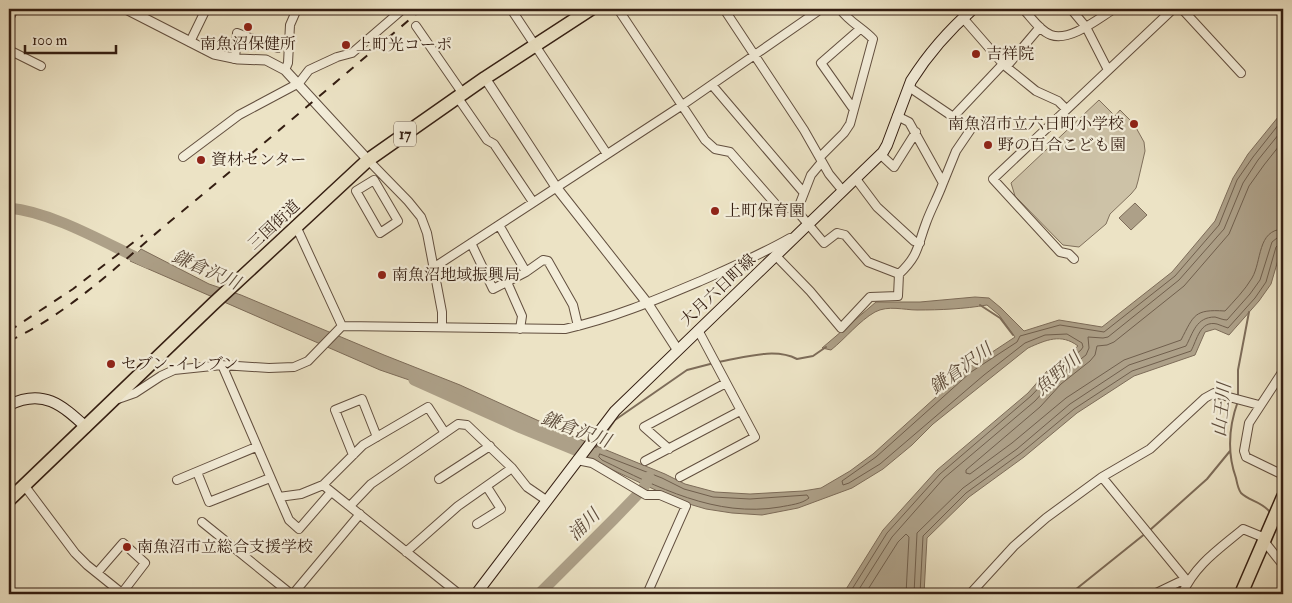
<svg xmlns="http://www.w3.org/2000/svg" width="1292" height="603" viewBox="0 0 1292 603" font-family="'IM FELL Double Pica','Noto Serif JP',serif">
	<rect width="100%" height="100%" fill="#ece3c5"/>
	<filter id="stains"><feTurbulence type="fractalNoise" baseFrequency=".004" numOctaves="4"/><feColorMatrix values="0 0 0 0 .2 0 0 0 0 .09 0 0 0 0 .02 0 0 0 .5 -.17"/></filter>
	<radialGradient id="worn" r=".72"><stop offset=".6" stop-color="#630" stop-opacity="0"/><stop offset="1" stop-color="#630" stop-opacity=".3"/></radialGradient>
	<path fill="#cdc2a7" stroke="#80705c" d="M 1099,100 L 1115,116 L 1120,110 L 1134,124 L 1144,142 L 1145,151 L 1138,181 L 1136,188 L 1131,194 L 1110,214 L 1106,224 L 1079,247 L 1063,245 L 1015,196 L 1011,183 Z"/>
	<path fill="#ada088" stroke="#7d6c59" d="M 1283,111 L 1283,243 L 1271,284 L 1259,301 L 1229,335 L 1215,329 L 1205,332 L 1195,355 L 1134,376 L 1077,413 L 1024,457 L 969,497 L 927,538 L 924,594 L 843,594 L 883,530 L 937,470 L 1028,393 L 1048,370 L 1078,346 C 1061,333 1046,340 1028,348 L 933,424 L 912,445 L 883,469 L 852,488 L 798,508 L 762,515 L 732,513 L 706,509 L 679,501 L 600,464 L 570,445 L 456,396 L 380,370 L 130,261 L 141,249 L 209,284 L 241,295 L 384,355 L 460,385 L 572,436 L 665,474 L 685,484 L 715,492 L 750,494 L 803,491 L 821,488 L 850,471 L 873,454 L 968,368 L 1015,337 L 999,315 L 987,305 C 964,309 940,310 917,310 C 904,310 888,305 875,312 C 859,321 846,338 831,350 L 822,348 L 876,302 L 920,302 L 975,297 L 989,298 L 1001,308 L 1024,331 L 1059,320 L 1102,327 L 1172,272 L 1215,221 L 1233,178 L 1248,154 Z
		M 1135,203 L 1147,215 L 1131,230 L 1119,218 Z"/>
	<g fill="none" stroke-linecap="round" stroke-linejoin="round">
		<path stroke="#705f4d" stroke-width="1" d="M 1283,141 L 1264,165 L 1249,186 L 1229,234 L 1184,286 L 1114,342 L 1107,345 L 1097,346 L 1095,355 L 1090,361 L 1061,384 L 1040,407 L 966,470 L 966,473 L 970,474 L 1012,443 L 1066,398 L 1124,360 L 1181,340 C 1194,315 1194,309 1225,311 C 1234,301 1245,290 1252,278 C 1262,261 1257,230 1283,229
			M 600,454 L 662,478 L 684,489 L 713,497 L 750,499 L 807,495 L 809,498 C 802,504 790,505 780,507 C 716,518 657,487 602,460 L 599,457 Z
			M 849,594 L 887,533 L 940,474 L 1031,396 L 1052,374 L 1081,350 L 1083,347 L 1082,343 L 1067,334 L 1045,335 L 1025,343 L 984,375 L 880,464 L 849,483 L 843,485 L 842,481 L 876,457 L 971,372 L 1017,342 L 1020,336 L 1060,325 L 1104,332 L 1175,276 L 1219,225 L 1237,180 L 1253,157 L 1283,119
			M 856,594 L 892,537 L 944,478 L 1035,401 L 1056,378 L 1086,355 L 1089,348 L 1088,337 L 1103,338 L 1108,337 L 1179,280 L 1224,229 L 1243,183 L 1258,160 L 1283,129
			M 865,594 L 898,542 L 906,534 L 909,537 L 906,594
			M 914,594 L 917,533 L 963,488 L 1017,449 L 1070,404 L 1129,365 L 1186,346 C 1193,333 1196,317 1215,317 C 1219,318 1223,320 1227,320 L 1250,294 L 1260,280 L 1272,242 L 1277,238 L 1283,237
			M 920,594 L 923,536 L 966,493 L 1021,453 L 1074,409 L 1132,371 L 1191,351 C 1197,340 1200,320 1217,324 C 1221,325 1224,327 1228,328 L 1255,298 L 1266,282 L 1276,247 L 1279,244 L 1283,243"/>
		<path stroke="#7d6c59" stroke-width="2" d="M 980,305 L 1000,318 L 1013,335
			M 718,362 C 743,358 774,347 797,359 L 813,356 L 826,347
			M 1238,396 L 1238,370 L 1249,312
			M 1238,401 C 1229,426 1227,453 1236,478 C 1237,483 1238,489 1241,493 C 1249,501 1261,501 1270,512
			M 596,447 L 615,420 L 687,370 L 714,363
			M 1280,523 L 1283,530
			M 1150,530 L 1207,479 L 1230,451
			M 1070,594 L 1146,533"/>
		<path stroke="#ada088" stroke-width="11" d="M 9,208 C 53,212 107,244 148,263
			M 414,380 L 521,428 L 592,457
			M 539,594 L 614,519 L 643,489 L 649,477"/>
		<g stroke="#624f3f" stroke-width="10">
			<path id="minor" d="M 511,9 L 607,154
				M 618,9 L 705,140 L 715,149 L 730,152 L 779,208 L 790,208 L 797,211
				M 724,9 L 804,130 L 829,174 L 843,191
				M 1023,9 C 1031,17 1040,31 1051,35 C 1070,42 1099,18 1114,9
				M 1071,9 L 1086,27 L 1108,70
				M 1182,9 L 1241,73
				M 963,18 L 1004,65 L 1036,91 L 1058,101 L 1066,109
				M 9,19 L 14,9
				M 416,26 L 463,94
				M 190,42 L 206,9
				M 9,50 L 41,66
				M 235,59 L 237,33 L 278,48
				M 285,70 L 288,63 L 290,25 L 297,9
				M 712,85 L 804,193 L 797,211 L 824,243 L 837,233 L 845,235 L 868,262 L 899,274 L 898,296 L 870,297 L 841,328 L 810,291 L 776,256
				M 909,87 L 971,129 L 956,151 L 943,183
				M 458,98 L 487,140 L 494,144 L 533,202
				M 854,107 L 852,107 L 821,63 L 860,29
				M 897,116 L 909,122 L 943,183 C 938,197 931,209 926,223 C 917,247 919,255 899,274
				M 953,117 L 1002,65 L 1007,66 L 1040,27
				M 880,154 L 894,167 L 916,132
				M 183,157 L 239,115 L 299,83 L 309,70 L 337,57 L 352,53 L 403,9
				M 820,157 L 844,133 L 850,124 L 873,39 C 863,28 849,22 840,9
				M 368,160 L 408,201 L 421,217 L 427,233 L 442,312 L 442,327
				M 856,179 L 877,207 L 914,241 L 920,243
				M 374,180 L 398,221 L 380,233 L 356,191 Z
				M 804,193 L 811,175 L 821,163
				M 499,225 L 526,272
				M 296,226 L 342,326
				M 471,243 L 493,289 L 526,272 L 543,260 L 548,261 L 573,305 L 578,326
				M 1074,259 L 1069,254 L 1060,252 L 993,179 L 1173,9
				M 433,268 L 681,106 L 821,9
				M 507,282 L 522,316 L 520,329
				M 222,365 L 279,497 L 301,494 L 323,485 L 363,445 L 428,407 L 445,433
				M 1283,371 L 1249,423 L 1244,451 L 1246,457 L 1283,475
				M 118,399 L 135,393 L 161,376 L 174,370 L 222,365 L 269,368 L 294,367 L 308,361 L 342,326 L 565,329 C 614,318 658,299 703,280 C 732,267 762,254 790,238
				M 669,449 L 644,427 L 726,383
				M 353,455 L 335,410 L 362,399 L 377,437
				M 577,460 L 592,463 L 646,495 L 660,495 L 686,506 L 647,594
				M 645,461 L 740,411
				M 197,472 L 209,502 L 270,478
				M 680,477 L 755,437 L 698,330
				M 1102,477 L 1188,582
				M 439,479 L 490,446
				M 177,480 L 256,447
				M 24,485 L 75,553 L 87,565 L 123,594
				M 323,485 L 459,594
				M 279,497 L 289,520 L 299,529 L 331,492
				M 350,506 L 371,484 L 458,424 L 467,425 L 512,468 L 527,487 L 546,500
				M 202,522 L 291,594
				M 477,524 L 501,509 L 487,487
				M 1264,541 L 1283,565
				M 406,552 L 458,506 L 512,468
				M 97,573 L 123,543 L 145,563 L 122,593
				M 293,594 L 360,514
				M 970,594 L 1014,546 L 1046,518 L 1102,477 L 1150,449 L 1205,398 L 1214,393 L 1259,405
				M 1154,594 L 1179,582 L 1188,582
				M 1182,594 C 1196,564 1218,550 1243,529 L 1265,538"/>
		</g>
		<g stroke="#624f3f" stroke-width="11">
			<path id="tertiary" d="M 126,9 L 214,54 L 238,59 L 266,60 L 285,70 L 368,160
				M 485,78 L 556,187 L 648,304 L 677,349"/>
		</g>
		<g stroke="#341e12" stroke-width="12">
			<path id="secondary" d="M 9,405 C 43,388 62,405 86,427
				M 476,594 L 615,411 L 883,152 L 887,145 L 911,81 C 928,54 949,30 973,9"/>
		</g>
		<g stroke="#341e12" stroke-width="15">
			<path id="trunk" d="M 9,500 L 213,304 L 368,160 L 485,78 L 591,9
				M 1241,594 L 1283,497"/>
		</g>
		<use href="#minor" stroke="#f3edd9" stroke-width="8"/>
		<use href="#tertiary" stroke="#f3edd9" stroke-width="9"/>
		<use href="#secondary" stroke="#f3edd9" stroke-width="10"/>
		<use href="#trunk" stroke="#ece3c5" stroke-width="12"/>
		<path stroke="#341e12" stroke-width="2" stroke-dasharray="9 9" stroke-linecap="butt" d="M 9,331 L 73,289 L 143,235
			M 9,341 C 68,314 117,266 167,224 C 253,153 337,81 422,9"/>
	</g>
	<g fill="#8f2418" stroke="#f3edd9" stroke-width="2">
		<circle cx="248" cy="27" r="5"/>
		<circle cx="346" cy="45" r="5"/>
		<circle cx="976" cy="54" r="5"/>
		<circle cx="1134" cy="124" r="5"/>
		<circle cx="988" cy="145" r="5"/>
		<circle cx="201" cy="160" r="5"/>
		<circle cx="715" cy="211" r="5"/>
		<circle cx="382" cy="275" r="5"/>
		<circle cx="111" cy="364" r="5"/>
		<circle cx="127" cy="547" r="5"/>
	</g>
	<g text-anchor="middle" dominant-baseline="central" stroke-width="4.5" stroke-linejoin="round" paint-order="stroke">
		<rect fill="#f3edd9" stroke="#6d5c4e" stroke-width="1" x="394" y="121.5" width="22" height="25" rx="4"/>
		<g font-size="15" font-weight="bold" fill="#341e12">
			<text x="405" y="134">17</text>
		</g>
		<g font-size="16" fill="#341e12" stroke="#f3edd9" text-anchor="start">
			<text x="248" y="44" text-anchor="middle">南魚沼保健所</text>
			<text x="356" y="45">上町光コーポ</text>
			<text x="986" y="54">吉祥院</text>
			<text x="1124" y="124" text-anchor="end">南魚沼市立六日町小学校</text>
			<text x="998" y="145">野の百合こども園</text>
			<text x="211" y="160">資材センター</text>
			<text x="725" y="211">上町保育園</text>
			<text x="392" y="275">南魚沼地域振興局</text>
			<text x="121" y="364">セブン-イレブン</text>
			<text x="137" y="547">南魚沼市立総合支援学校</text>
		</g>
		<g font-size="16" fill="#341e12" stroke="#f3edd9">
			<text transform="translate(274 225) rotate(-43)">三国街道</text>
			<text transform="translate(718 290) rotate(-43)">大月六日町線</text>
		</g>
		<g font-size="18" font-style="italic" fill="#5e4c3b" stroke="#f3edd9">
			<text transform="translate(206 270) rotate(24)">鎌倉沢川</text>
			<text transform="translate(961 369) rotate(-36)">鎌倉沢川</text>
			<text transform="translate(1058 374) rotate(-41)">魚野川</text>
			<text transform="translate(1222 410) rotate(-84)">山王川</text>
			<text transform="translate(576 430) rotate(20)">鎌倉沢川</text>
			<text transform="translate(584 525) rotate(-45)">浦川</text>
		</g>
	</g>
	<rect width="1292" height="603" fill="none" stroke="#ece3c5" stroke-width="30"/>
	<rect x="10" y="10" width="1272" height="583" fill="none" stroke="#341e12" stroke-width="2.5"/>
	<rect x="15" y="15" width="1262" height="573" fill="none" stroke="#341e12"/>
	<path d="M25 45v8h91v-8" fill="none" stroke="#341e12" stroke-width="2.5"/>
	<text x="32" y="45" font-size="15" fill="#341e12" stroke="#f3edd9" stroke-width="4" paint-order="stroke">100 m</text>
	<rect width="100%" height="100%" filter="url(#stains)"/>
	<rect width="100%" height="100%" fill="url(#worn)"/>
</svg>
